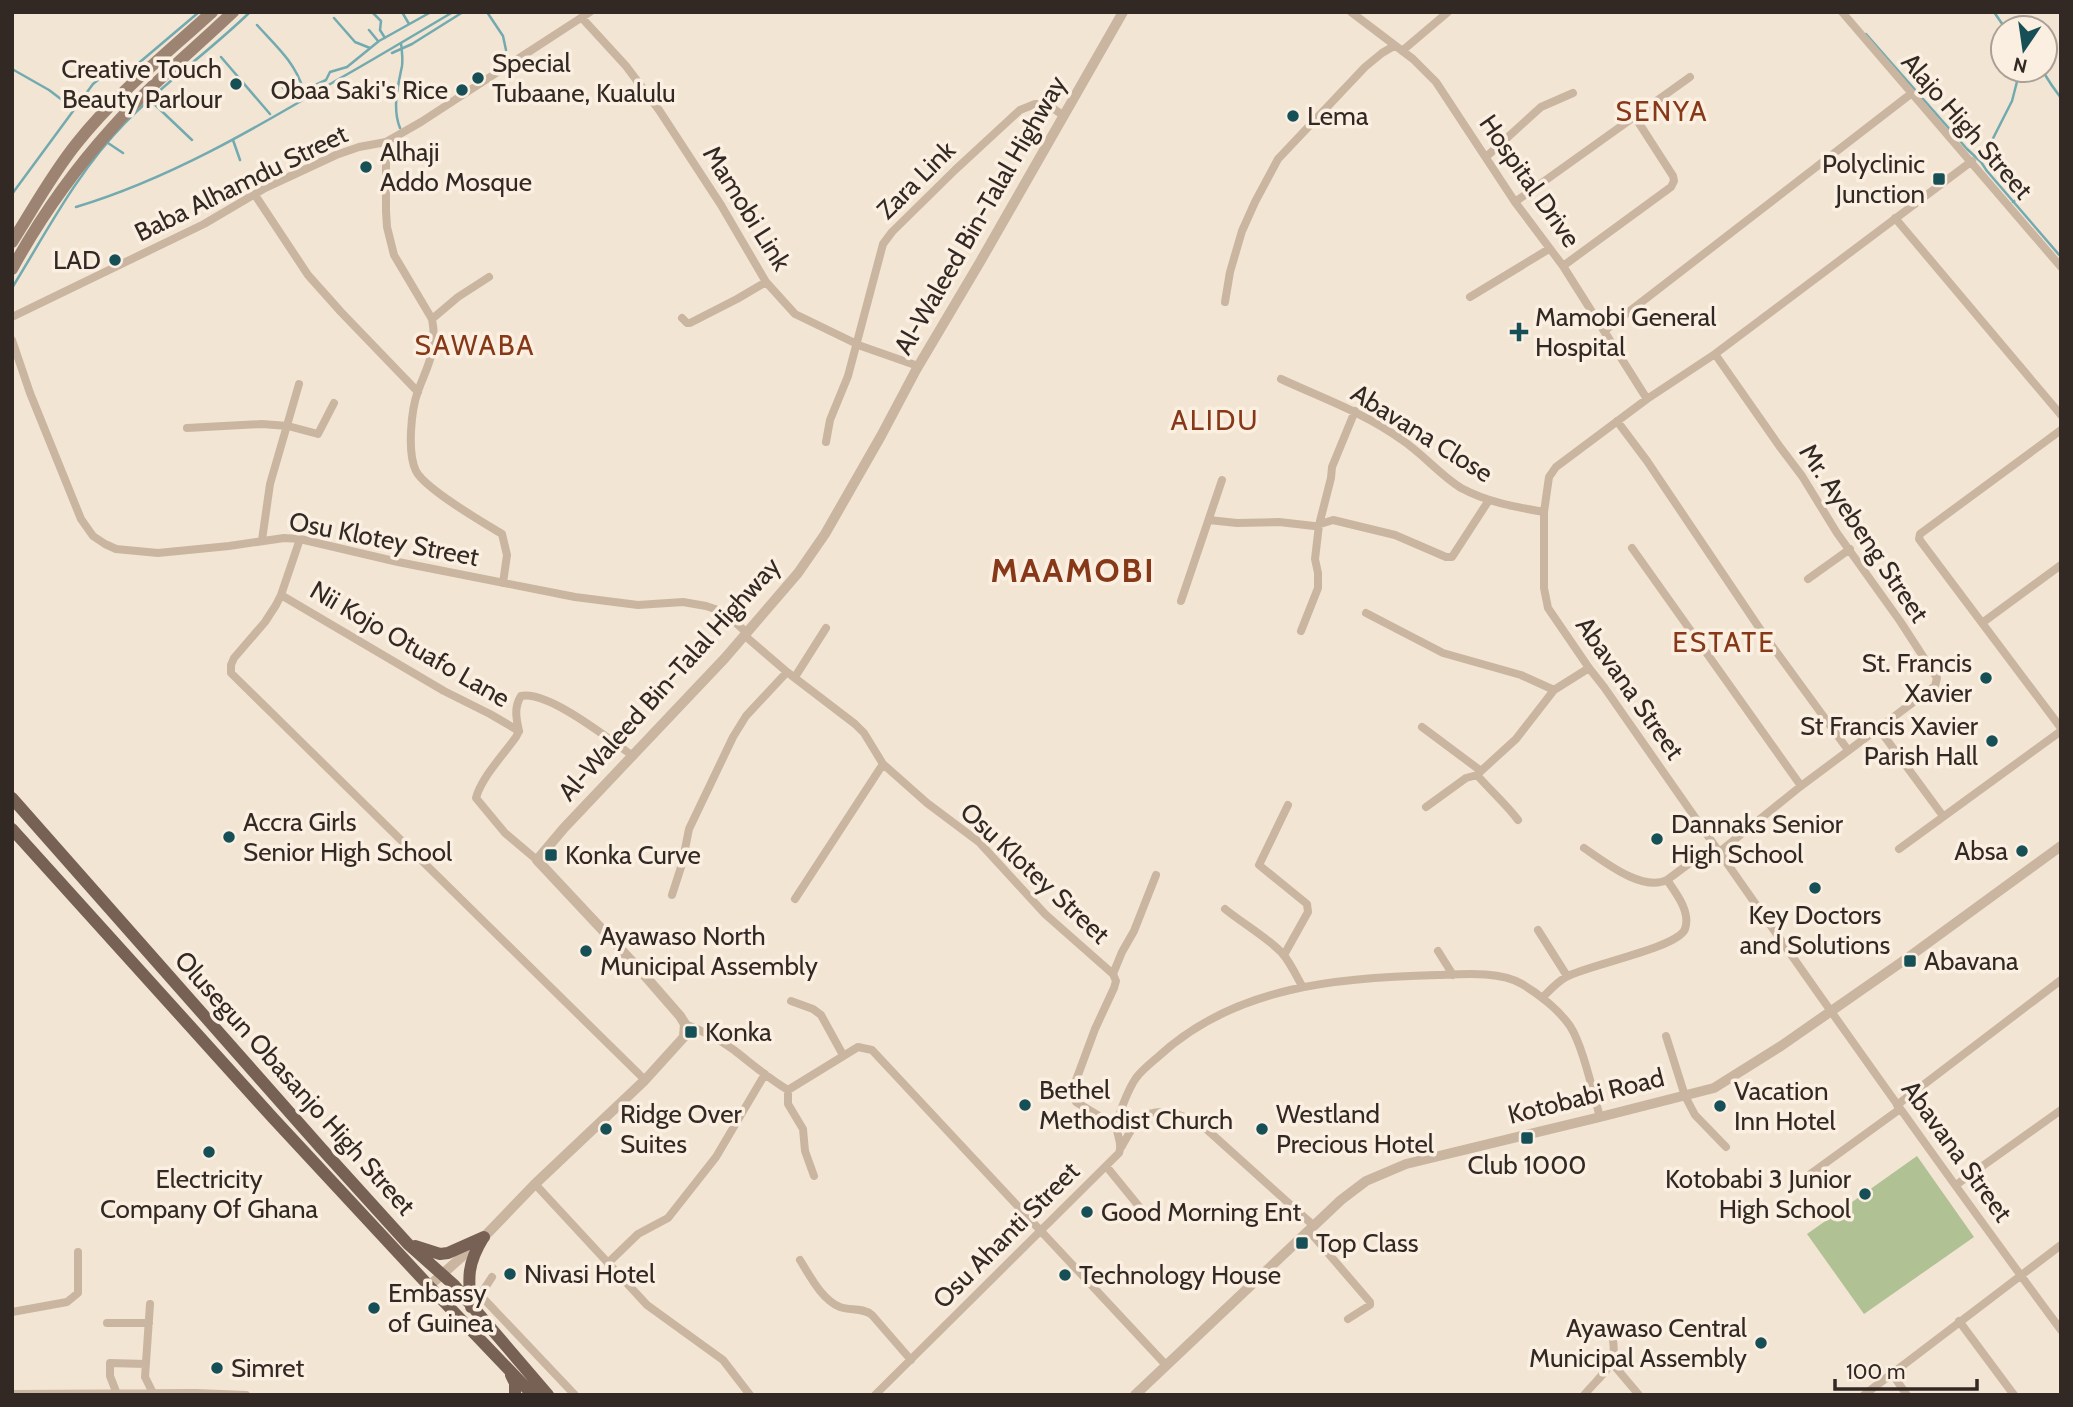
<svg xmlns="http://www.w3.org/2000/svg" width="2073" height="1407" viewBox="0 0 2073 1407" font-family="Cabin,sans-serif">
	<rect width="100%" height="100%" fill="#f2e5d4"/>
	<path fill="#b0c194" d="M 1917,1156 L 1974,1237 L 1864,1314 L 1807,1234 Z"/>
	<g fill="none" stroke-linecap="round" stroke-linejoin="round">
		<path stroke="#72aab0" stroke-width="2.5" d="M 372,12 L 381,21 L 380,30 L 385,38
			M 402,12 L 409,24
			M 487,12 L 503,36 L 506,50
			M 1994,12 L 2005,28
			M 334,18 L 355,42 L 370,48
			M 257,25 C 275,45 295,62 303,89
			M 369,30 L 378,41
			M 1866,34 L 1967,149 L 1981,162
			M 392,53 L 412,44 L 463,12
			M 221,57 L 270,114
			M 2045,57 L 2045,65
			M 12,69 L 49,90 L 74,109
			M 2020,70 L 2012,101 L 1981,162 L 1987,171 L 2061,257
			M 2042,70 C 2048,80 2054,89 2061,98
			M 275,85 L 281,85 L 289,96 L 295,95 L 297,98 L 303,91 L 326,80 L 330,72 L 347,67 L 379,41 L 431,12
			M 150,100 L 192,140
			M 400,128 C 392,108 398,86 402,66 C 403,59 402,51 401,43
			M 233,140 L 240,160
			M 108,143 L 123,153
			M 12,194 L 93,84 L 99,79 L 127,73 L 199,12
			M 2013,202 L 2021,196
			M 76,207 C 169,179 254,129 337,80 C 376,58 414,35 453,12
			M 12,288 C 47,231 78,171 125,123 C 164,83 210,51 250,12"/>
		<path stroke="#cab5a0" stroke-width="8" d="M 1351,12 L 1413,59 L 1436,82 L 1515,202 L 1563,266 L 1647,399
			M 1842,12 L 2061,267
			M 582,18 L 626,66 L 659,110 L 721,205 L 766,282 L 795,314 L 861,346 L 918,366
			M 1402,51 L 1448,12
			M 386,142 L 386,211 L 387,227 L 394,255 L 432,319 C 438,350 428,364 418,391 C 411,410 407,453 416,471 C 425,489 484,523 502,534 L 507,555 L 503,583
			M 1486,157 L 1541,107 L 1573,93
			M 1972,161 L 1715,354 L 1647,399 L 1556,467 L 1549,477 L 1544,512 L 1544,588 L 1548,608 L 1589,668 L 1604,687 C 1754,902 1904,1118 2061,1330
			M 255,195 L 308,275 L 341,312 L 418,392
			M 1515,202 L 1690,77
			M 1895,218 L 2061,415
			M 1563,266 L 1671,187 L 1674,181 L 1673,176 L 1635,117
			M 1470,297 L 1549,249
			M 1225,302 L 1230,272 L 1242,231 L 1255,202 L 1278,159 L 1365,67 L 1382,53 L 1394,46
			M 12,317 L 204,224 L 265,188 L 336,155 L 359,147 L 386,142 L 421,122 L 590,12
			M 682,318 L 687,323 L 690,323 L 737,299 L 766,282
			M 432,319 L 458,297 L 489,277
			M 1604,331 L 1912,93
			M 12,340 L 30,393 L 81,519 L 93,536 L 105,544 L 116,549 L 158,553 L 229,546 L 284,538 L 300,539 L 398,562 L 575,597 L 638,605 L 683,602 L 706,606 L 724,612 L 747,633
			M 1715,354 L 1780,447 L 1802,476 L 1837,533 L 1900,621 L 1937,678 L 1935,686 L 1801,786 L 1718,853
			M 1281,379 C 1322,398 1365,413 1402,440 C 1423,454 1440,475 1461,488 C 1487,502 1515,507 1544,512
			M 1617,421 L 1647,461 L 1762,632 L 1848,750
			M 187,428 L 262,424 L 288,426 L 318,434 L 334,403
			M 2061,430 L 1920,534 L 1919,539 L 2061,728
			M 826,442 L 830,420 L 848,376 L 883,244 L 892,232 L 955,170 L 1020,110 L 1035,104 L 1047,104 L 1064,116
			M 1209,520 L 1237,523 L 1279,522 L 1314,526 L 1333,520 L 1395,535 L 1446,557 L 1452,557 L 1489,500
			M 300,539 L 281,595 L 276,605 L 265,622 L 234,658 L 231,665 L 231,673 L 645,1080
			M 262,540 L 270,484 L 299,384
			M 1632,548 L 1801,786
			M 1808,579 L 1850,549
			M 281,595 L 444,691 L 490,714 L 519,731
			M 1181,601 L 1222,480
			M 1366,613 L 1443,653 L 1521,675 L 1554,690
			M 1982,623 L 2061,565
			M 1301,631 L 1318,588 L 1318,573 L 1315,559 L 1319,525 L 1331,478 L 1332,467 L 1355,411
			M 744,635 L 787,672 L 855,724 L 864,733 L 883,764 L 927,803 L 979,842 L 1045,914 L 1113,974 L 1116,981 L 1114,988 L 1095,1029 L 1072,1091 L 1076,1102 L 1117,1127
			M 795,677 L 826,628
			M 1422,727 L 1481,771
			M 1879,729 L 1943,816
			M 519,731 L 516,737 C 504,754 481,778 476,798 L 505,833 L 537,860
			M 519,731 C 516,718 514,707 521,696 C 548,690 610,740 633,756
			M 1477,775 C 1490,790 1506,804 1518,820
			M 1426,807 L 1466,778 L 1477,775 L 1481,771 L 1516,739 L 1554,690 L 1589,668
			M 1584,848 C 1605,862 1642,892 1667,880
			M 1899,849 L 2061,731
			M 672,895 L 682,864 L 689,829 L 733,737 L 746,716 L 787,672
			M 795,899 L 883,764
			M 1225,909 C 1242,923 1267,937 1282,953 C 1290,962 1296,975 1302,986
			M 1538,930 L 1567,976
			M 1438,951 L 1453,975
			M 1284,955 L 1308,912 L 1307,904 L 1259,865 L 1288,805
			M 1113,974 L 1122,952 L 1134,931 L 1156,875
			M 1542,998 C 1549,991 1557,982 1566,977 C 1587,965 1678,948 1685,929 C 1691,912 1676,893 1667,880 L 1714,845
			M 791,1001 L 813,1009 L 821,1015 L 843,1055
			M 685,1024 C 703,1031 719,1039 734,1050 C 752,1064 769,1079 788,1090 L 858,1047 L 872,1050 L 1165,1364
			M 1666,1036 L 1685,1096 L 1695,1115 L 1726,1147
			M 788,1090 L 788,1104 L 803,1129 L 805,1151 L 814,1176
			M 1897,1105 L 2061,980
			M 1122,1146 C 1127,1137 1133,1125 1141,1118 C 1161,1104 1186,1117 1204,1127 L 1314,1226
			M 1106,1166 L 1146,1215
			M 1798,1183 L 1900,1109
			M 535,1184 L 647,1305 L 723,1360 L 750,1395
			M 1956,1185 L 2061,1110
			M 1309,1231 L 1370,1302 L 1370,1305 L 1348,1319
			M 800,1260 C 810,1276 822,1300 840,1307 C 851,1311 862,1307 872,1315 L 911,1360
			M 608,1263 L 638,1234 L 668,1218 L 716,1157 L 765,1074
			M 492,1277 L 481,1294 L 483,1298 L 575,1395
			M 150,1304 L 145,1377 L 153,1393
			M 12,1312 L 67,1302 L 78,1293 L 78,1252
			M 1959,1321 L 2014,1395
			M 107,1323 L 149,1323
			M 1612,1363 L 1639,1395
			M 1892,1374 L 1907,1395
			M 12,1394 L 196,1393 L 246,1395
			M 117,1394 L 110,1376 L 110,1363 L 146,1364
			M 875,1395 L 1119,1153 C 1123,1143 1117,1138 1117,1128 C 1117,1116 1129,1088 1136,1078 C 1142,1070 1151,1063 1159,1056 C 1235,986 1340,977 1438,975 C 1464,974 1500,971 1522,984 C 1539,994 1559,1010 1570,1026 C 1583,1046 1593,1093 1600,1117
			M 1584,1395 C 1607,1368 1621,1364 1610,1327
			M 1864,1395 L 2061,1245"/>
		<path stroke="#cab5a0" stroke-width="10" d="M 429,1286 L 484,1237 L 535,1184 L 645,1080 L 684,1037 L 685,1024 L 680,1016 L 639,969 L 537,860 L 564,828 L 725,658 L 798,573 L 825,534 L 881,436 L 916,370 L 980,262 L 1123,12
			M 1135,1395 L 1341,1200 L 1366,1181 L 1406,1164 L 1600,1117 L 1714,1088 L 1781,1046 L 1906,959 L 2061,846"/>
		<path stroke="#9d8472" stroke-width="12" d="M 12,242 C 33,209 52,174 77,143 C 116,94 166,54 212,12
			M 12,269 C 39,220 74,170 112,128 C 149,86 193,50 233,12"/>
		<path stroke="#766154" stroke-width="12" d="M 12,798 L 321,1148 L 408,1244 L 454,1285 L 548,1395
			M 12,829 L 273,1118 L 429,1286 L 533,1395
			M 415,1246 L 440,1254 L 448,1253 L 484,1237
			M 471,1307 C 468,1278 467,1264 483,1238
			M 511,1375 L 515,1383 L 515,1395"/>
	</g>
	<g fill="#174f57" stroke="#faefe0" stroke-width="2.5">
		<circle cx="478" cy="78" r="7"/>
		<circle cx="236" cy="84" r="7"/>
		<circle cx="462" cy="90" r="7"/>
		<circle cx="1293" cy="116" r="7"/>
		<circle cx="366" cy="167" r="7"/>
		<rect x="1932" y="172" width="14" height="14" rx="3.5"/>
		<circle cx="115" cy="260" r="7"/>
		<path d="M1515.5 321.5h7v7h7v7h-7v7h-7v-7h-7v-7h7z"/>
		<circle cx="1986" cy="678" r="7"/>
		<circle cx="1992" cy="741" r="7"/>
		<circle cx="229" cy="837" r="7"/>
		<circle cx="1657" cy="839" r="7"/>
		<circle cx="2022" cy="851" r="7"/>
		<rect x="544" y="848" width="14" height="14" rx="3.5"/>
		<circle cx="1815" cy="888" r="7"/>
		<circle cx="586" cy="951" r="7"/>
		<rect x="1903" y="954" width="14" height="14" rx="3.5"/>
		<rect x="684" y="1025" width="14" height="14" rx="3.5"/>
		<circle cx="1025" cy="1105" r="7"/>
		<circle cx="1720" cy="1106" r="7"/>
		<circle cx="606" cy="1129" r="7"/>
		<circle cx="1262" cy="1129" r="7"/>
		<rect x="1520" y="1131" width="14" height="14" rx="3.5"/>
		<circle cx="209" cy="1152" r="7"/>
		<circle cx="1865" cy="1194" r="7"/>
		<circle cx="1087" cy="1212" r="7"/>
		<rect x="1295" y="1236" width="14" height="14" rx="3.5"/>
		<circle cx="510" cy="1274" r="7"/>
		<circle cx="1065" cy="1275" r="7"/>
		<circle cx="374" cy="1308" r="7"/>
		<circle cx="1761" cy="1343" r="7"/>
		<circle cx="217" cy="1368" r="7"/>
	</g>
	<g text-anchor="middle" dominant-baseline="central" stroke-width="7" stroke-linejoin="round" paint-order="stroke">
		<g font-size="26" fill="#332924" stroke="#faefe0" text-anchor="start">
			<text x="492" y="63">Special<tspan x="492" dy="30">Tubaane, Kualulu</tspan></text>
			<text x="222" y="69" text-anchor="end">Creative Touch<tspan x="222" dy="30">Beauty Parlour</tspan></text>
			<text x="448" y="90" text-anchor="end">Obaa Saki's Rice</text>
			<text x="1307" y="116">Lema</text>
			<text x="380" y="152">Alhaji<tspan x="380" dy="30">Addo Mosque</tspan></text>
			<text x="1925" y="164" text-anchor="end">Polyclinic<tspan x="1925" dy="30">Junction</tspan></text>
			<text x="101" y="260" text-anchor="end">LAD</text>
			<text x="1535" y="317">Mamobi General<tspan x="1535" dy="30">Hospital</tspan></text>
			<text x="1972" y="663" text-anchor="end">St. Francis<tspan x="1972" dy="30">Xavier</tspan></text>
			<text x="1978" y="726" text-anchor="end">St Francis Xavier<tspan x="1978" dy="30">Parish Hall</tspan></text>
			<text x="243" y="822">Accra Girls<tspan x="243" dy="30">Senior High School</tspan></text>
			<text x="1671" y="824">Dannaks Senior<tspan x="1671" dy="30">High School</tspan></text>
			<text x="2008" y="851" text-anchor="end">Absa</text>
			<text x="565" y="855">Konka Curve</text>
			<text x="1815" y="915" text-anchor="middle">Key Doctors<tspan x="1815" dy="30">and Solutions</tspan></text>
			<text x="600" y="936">Ayawaso North<tspan x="600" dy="30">Municipal Assembly</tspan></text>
			<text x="1924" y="961">Abavana</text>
			<text x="705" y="1032">Konka</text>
			<text x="1039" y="1090">Bethel<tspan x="1039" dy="30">Methodist Church</tspan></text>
			<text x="1734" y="1091">Vacation<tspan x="1734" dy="30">Inn Hotel</tspan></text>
			<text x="620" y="1114">Ridge Over<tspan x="620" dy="30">Suites</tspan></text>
			<text x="1276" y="1114">Westland<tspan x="1276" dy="30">Precious Hotel</tspan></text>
			<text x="1527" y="1165" text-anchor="middle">Club 1000</text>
			<text x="209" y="1179" text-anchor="middle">Electricity<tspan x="209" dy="30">Company Of Ghana</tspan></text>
			<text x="1851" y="1179" text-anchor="end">Kotobabi 3 Junior<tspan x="1851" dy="30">High School</tspan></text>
			<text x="1101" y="1212">Good Morning Ent</text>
			<text x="1316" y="1243">Top Class</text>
			<text x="524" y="1274">Nivasi Hotel</text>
			<text x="1079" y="1275">Technology House</text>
			<text x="388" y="1293">Embassy<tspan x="388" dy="30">of Guinea</tspan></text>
			<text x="1747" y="1328" text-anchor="end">Ayawaso Central<tspan x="1747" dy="30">Municipal Assembly</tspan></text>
			<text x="231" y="1368">Simret</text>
		</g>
		<g font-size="26" fill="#332924" stroke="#faefe0">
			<text transform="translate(1967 126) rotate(49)">Alajo High Street</text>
			<text transform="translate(916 180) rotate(-45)">Zara Link</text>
			<text transform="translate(1530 181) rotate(55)">Hospital Drive</text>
			<text transform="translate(241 183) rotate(-26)">Baba Alhamdu Street</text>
			<text transform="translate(747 208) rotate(58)">Mamobi Link</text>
			<text transform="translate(980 215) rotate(-60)">Al-Waleed Bin-Talal Highway</text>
			<text transform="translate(1422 433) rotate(32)">Abavana Close</text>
			<text transform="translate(1864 533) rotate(56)">Mr. Ayebeng Street</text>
			<text transform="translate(384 539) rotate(11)">Osu Klotey Street</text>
			<text transform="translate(410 644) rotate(30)">Nii Kojo Otuafo Lane</text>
			<text transform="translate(669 679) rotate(-48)">Al-Waleed Bin-Talal Highway</text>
			<text transform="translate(1630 688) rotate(55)">Abavana Street</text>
			<text transform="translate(1035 873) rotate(43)">Osu Klotey Street</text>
			<text transform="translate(295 1083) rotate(48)">Olusegun Obasanjo High Street</text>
			<text transform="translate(1586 1096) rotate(-14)">Kotobabi Road</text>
			<text transform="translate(1957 1151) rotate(54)">Abavana Street</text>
			<text transform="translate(1006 1235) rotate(-45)">Osu Ahanti Street</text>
		</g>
		<g font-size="28" letter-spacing="2" fill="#873818" stroke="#faefe0">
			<text x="1662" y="111">SENYA</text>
			<text x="475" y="345">SAWABA</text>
			<text x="1215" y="420">ALIDU</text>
			<text x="1724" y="642">ESTATE</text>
		</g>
		<g font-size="33" font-weight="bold" letter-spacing="2" fill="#873818" stroke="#faefe0">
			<text x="1073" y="570">MAAMOBI</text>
		</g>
	</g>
	<rect width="2073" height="1407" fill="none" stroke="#332924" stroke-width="28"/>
	<g transform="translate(2024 49) rotate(193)"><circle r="33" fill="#faefe0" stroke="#aaa095" stroke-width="2"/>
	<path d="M0-5L12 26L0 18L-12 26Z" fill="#174f57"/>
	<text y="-10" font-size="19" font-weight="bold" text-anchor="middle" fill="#332924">N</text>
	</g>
	<path d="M1835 1379v10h142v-10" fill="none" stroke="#332924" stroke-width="3.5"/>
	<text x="1846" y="1379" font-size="21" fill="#332924" stroke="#faefe0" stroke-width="5" paint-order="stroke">100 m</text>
</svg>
